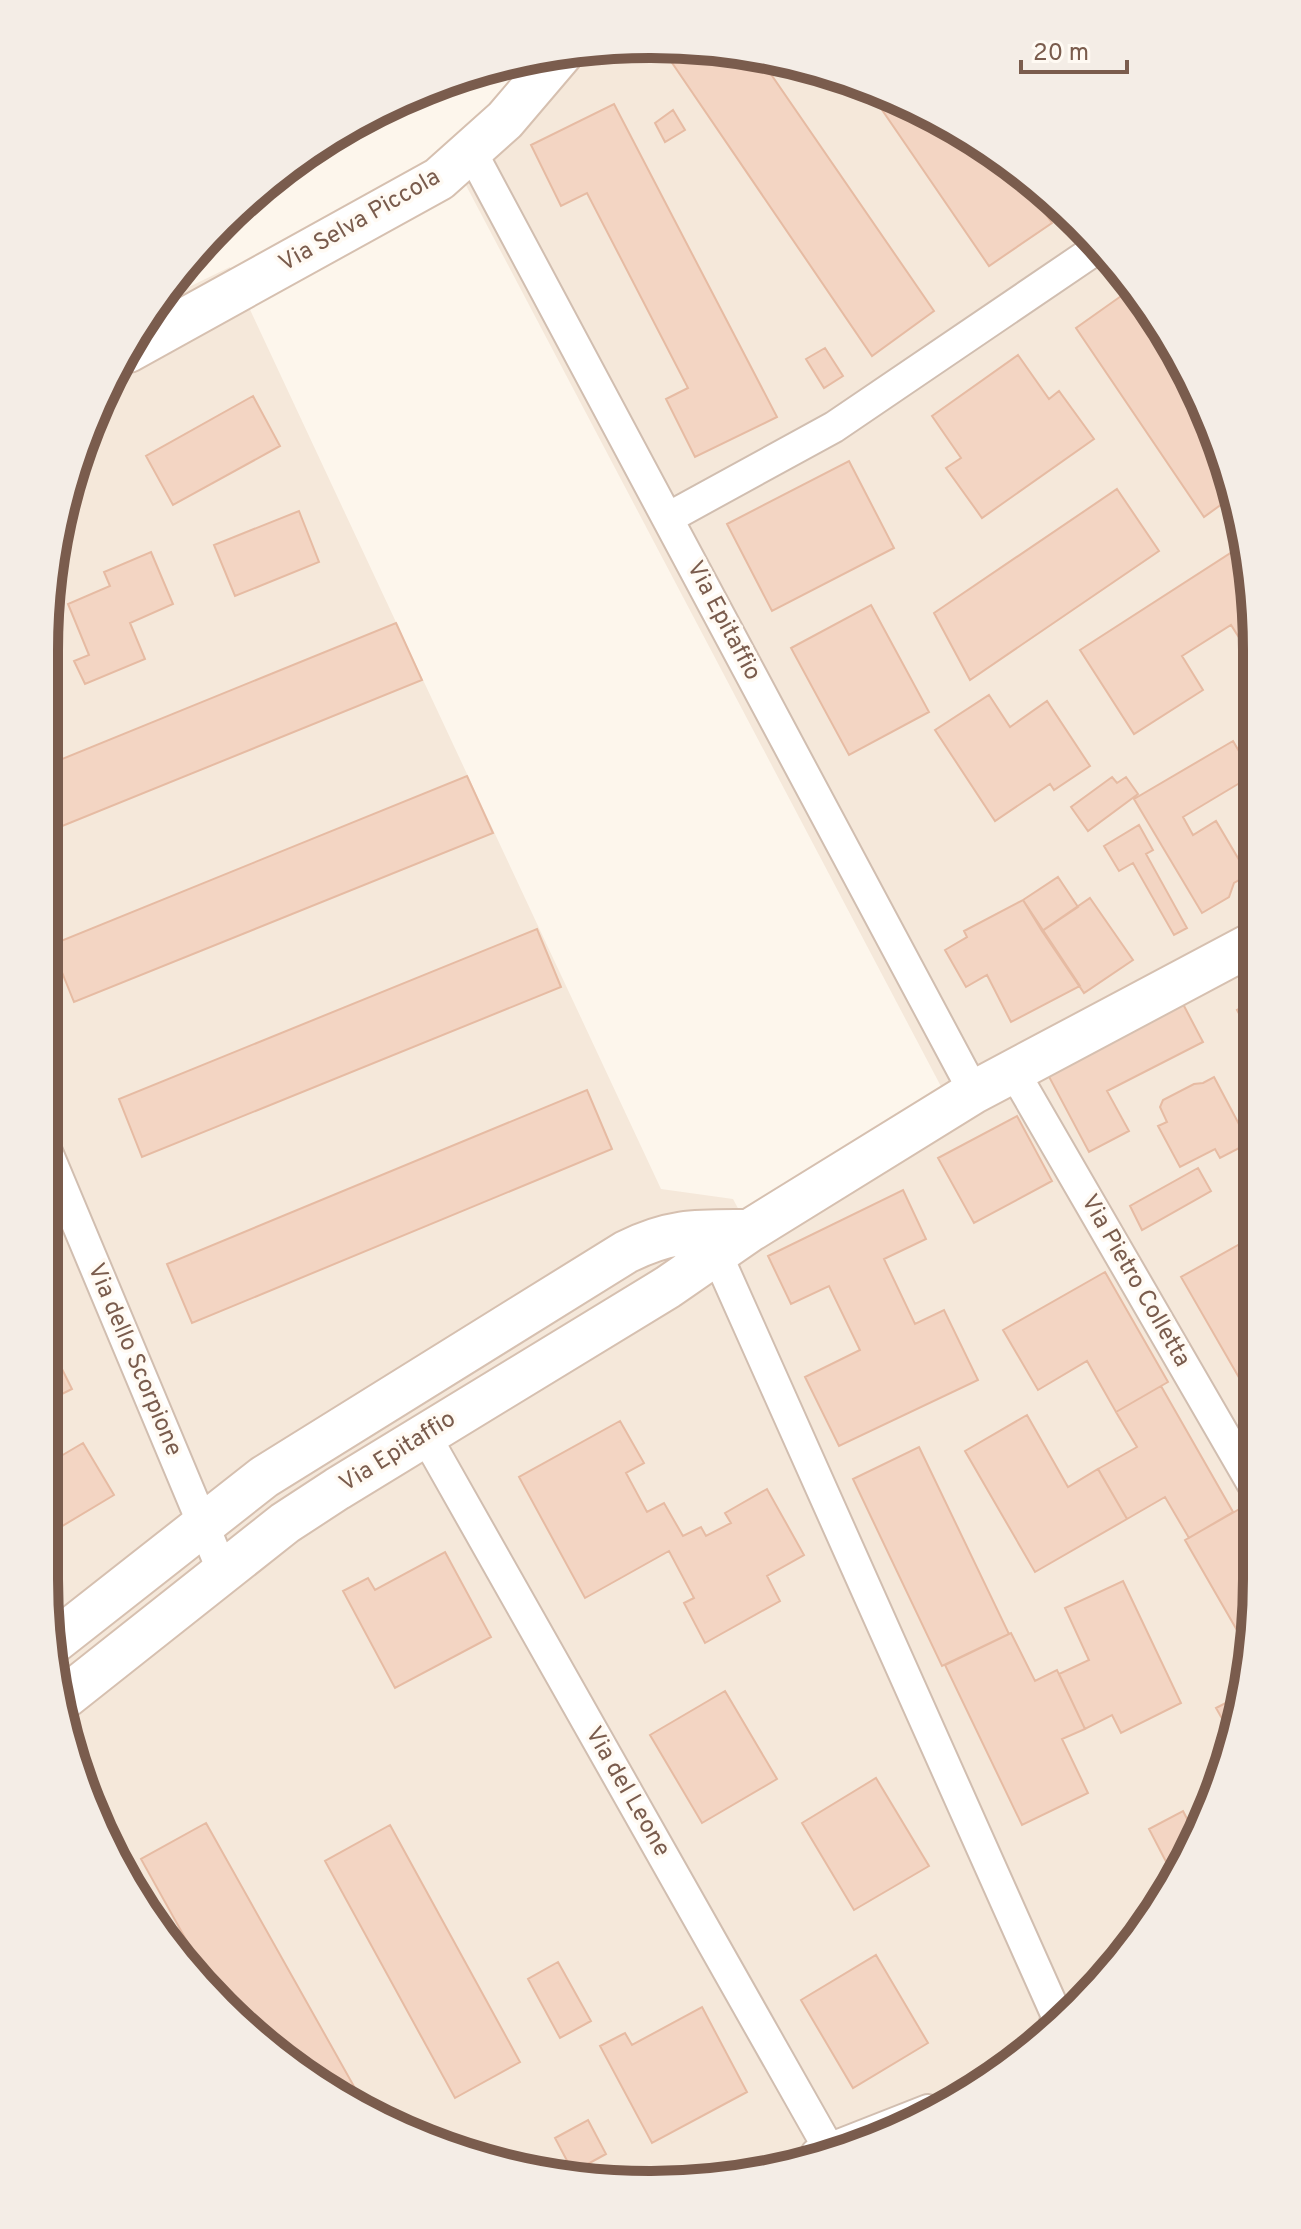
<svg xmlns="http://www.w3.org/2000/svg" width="1301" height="2229" viewBox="0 0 1301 2229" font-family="Overpass,sans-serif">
	<rect width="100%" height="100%" fill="#fdf6ec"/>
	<path fill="#f5e8da" d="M 650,44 L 768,56 L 882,90 L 987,146 L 1080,222 L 1176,347 L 1225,456 L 1256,610 L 1256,924 L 945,1094 L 460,174 L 568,79 L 587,50 Z
		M 230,267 L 661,1189 L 733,1199 L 755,1240 L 1256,952 L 1256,1619 L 1225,1774 L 1155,1915 L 1050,2035 L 882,2139 L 690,2184 L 493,2164 L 313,2083 L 169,1947 L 76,1773 L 44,1578 L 45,610 L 76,455 L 146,314 L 154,304 Z"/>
	<path fill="#f3d5c3" stroke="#e6bba3" stroke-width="2" d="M 671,46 L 757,54 L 934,311 L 872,356 L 664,51 Z
		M 865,85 L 882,90 L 987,146 L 1014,168 L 1052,223 L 989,266 Z
		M 614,104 L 777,417 L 695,457 L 666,399 L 688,388 L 587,193 L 561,206 L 531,145 Z
		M 673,110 L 685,130 L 665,142 L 655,123 Z
		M 1131,289 L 1176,347 L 1225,456 L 1233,496 L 1204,517 L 1076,328 Z
		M 825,348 L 843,376 L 824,388 L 806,359 Z
		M 1018,355 L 1049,399 L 1059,391 L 1094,439 L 982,518 L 946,468 L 961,458 L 932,416 Z
		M 253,396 L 280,446 L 173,505 L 146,456 Z
		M 849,461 L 894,548 L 772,611 L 727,524 Z
		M 1117,489 L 1159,551 L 970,680 L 934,613 Z
		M 299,511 L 319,562 L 235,596 L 214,545 Z
		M 1243,545 L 1256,610 L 1256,664 L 1231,625 L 1182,656 L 1203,690 L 1134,734 L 1080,650 Z
		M 151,552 L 173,604 L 130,623 L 145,659 L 85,684 L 74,661 L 89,655 L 68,604 L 110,586 L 104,572 Z
		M 871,605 L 929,712 L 849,755 L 791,648 Z
		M 396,623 L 422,680 L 45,833 L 45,766 Z
		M 989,695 L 1010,727 L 1047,701 L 1090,766 L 1054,790 L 1050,784 L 995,821 L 935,730 Z
		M 1233,741 L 1253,775 L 1183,817 L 1193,835 L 1216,821 L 1248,875 L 1234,883 L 1229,897 L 1202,913 L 1134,799 Z
		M 467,776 L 493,833 L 74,1002 L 51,945 Z
		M 1112,777 L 1117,783 L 1126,777 L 1138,794 L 1088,831 L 1071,807 Z
		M 1139,825 L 1153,850 L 1146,854 L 1187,928 L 1174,935 L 1133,863 L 1119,871 L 1104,846 Z
		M 1058,877 L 1078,907 L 1042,931 L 1023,900 Z
		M 1090,898 L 1133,960 L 1084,993 L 1042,931 Z
		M 1023,900 L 1080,986 L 1011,1022 L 987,975 L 966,987 L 945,950 L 967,937 L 964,931 Z
		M 537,929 L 561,987 L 142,1157 L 119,1099 Z
		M 1256,1000 L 1256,1045 L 1237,1010 Z
		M 1183,1004 L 1203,1042 L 1107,1091 L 1129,1131 L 1089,1152 L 1046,1071 Z
		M 1214,1077 L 1249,1143 L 1220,1158 L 1215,1149 L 1180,1167 L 1158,1126 L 1167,1122 L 1160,1107 L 1163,1100 L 1194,1084 L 1203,1083 Z
		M 587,1090 L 612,1149 L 192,1323 L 167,1264 Z
		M 1017,1116 L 1052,1181 L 974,1223 L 938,1158 Z
		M 1198,1168 L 1211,1191 L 1142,1230 L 1130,1206 Z
		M 903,1190 L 926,1239 L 884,1259 L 915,1324 L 944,1310 L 978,1380 L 839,1446 L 805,1377 L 860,1350 L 829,1286 L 791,1304 L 768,1256 Z
		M 1256,1235 L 1256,1407 L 1181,1277 Z
		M 1105,1272 L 1168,1382 L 1116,1412 L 1087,1361 L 1038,1390 L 1003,1330 Z
		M 47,1339 L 72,1389 L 44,1403 L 44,1340 Z
		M 1161,1386 L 1233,1512 L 1189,1538 L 1165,1497 L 1127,1519 L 1098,1469 L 1137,1447 L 1116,1412 Z
		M 1027,1415 L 1068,1487 L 1098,1469 L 1127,1519 L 1035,1572 L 965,1451 Z
		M 620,1421 L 644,1463 L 626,1473 L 647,1512 L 664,1503 L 683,1536 L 701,1527 L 706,1536 L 731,1523 L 725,1513 L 767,1489 L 804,1555 L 767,1576 L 780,1601 L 705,1643 L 684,1603 L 694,1598 L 669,1551 L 585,1598 L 519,1477 Z
		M 83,1443 L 114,1495 L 44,1537 L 44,1466 Z
		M 919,1447 L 1009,1634 L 942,1666 L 853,1479 Z
		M 1243,1507 L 1256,1529 L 1256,1619 L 1249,1651 L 1185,1540 Z
		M 445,1552 L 491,1637 L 395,1688 L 343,1591 L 368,1578 L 375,1590 Z
		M 1123,1581 L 1181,1703 L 1121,1733 L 1112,1715 L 1085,1729 L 1059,1674 L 1089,1660 L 1065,1608 Z
		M 1011,1633 L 1035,1681 L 1057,1670 L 1085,1729 L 1062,1739 L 1088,1793 L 1022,1825 L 945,1665 Z
		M 725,1691 L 777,1779 L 702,1823 L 650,1735 Z
		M 1241,1695 L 1232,1736 L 1216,1708 Z
		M 876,1778 L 929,1866 L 854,1910 L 802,1823 Z
		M 1183,1811 L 1195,1834 L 1174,1877 L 1149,1829 Z
		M 206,1823 L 365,2106 L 313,2083 L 214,1990 L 141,1859 Z
		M 390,1825 L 520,2062 L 455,2098 L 325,1861 Z
		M 876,1955 L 928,2043 L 853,2088 L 801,2000 Z
		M 558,1962 L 591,2021 L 560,2038 L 528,1979 Z
		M 702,2007 L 747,2092 L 652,2143 L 600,2046 L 625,2033 L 632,2045 Z
		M 588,2120 L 606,2154 L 584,2166 L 588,2174 L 573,2172 L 555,2138 Z"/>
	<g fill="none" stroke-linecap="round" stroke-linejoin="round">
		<g stroke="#d1beb0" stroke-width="34">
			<path id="street" d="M 471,151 L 974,1092
				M 668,518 L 834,427 L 1099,247
				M 1014,1072 L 1256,1490
				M 45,1147 L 223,1572
				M 709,1237 L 1057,2016 L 1052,2033
				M 425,1435 L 829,2149
				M 816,2154 L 928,2110"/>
		</g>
		<g stroke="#d6c0b0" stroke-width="46">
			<path id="secondary" d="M 128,351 L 439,179 L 505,120 L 562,53
				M 54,1642 L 264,1477 L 626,1252 C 672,1229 699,1231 749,1231
				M 64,1698 L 285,1523 L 337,1489 L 668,1287 L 749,1231 L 974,1092 L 1256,942"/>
		</g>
		<use href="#street" stroke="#fff" stroke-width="30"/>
		<use href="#secondary" stroke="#fff" stroke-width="42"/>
	</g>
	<g text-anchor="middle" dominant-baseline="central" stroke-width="7" stroke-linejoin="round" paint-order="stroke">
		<g font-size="24" fill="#7a5c4d" stroke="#fffaf3">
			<text transform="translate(360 221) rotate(-30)">Via Selva Piccola</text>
			<text transform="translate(723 621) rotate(62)">Via Epitaffio</text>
			<text transform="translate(1135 1281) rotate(60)">Via Pietro Colletta</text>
			<text transform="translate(134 1360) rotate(67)">Via dello Scorpione</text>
			<text transform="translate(398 1452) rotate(-32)">Via Epitaffio</text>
			<text transform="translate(627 1792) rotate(60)">Via del Leone</text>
		</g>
	</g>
	<path d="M0 0H1301V2229H0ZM650 58H651A592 592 0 0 1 1243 650V1579A592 592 0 0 1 651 2171H650A592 592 0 0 1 58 1579V650A592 592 0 0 1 650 58Z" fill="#f4ede6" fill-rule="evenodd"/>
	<path fill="none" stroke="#7a5c4d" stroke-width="10" d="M650 58H651A592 592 0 0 1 1243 650V1579A592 592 0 0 1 651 2171H650A592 592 0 0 1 58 1579V650A592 592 0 0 1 650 58Z"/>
	<path d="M1021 60v12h106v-12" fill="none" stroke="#7a5c4d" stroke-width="4"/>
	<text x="1033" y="60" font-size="24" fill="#7a5c4d" stroke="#fffaf3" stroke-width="6" paint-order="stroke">20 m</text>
</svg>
